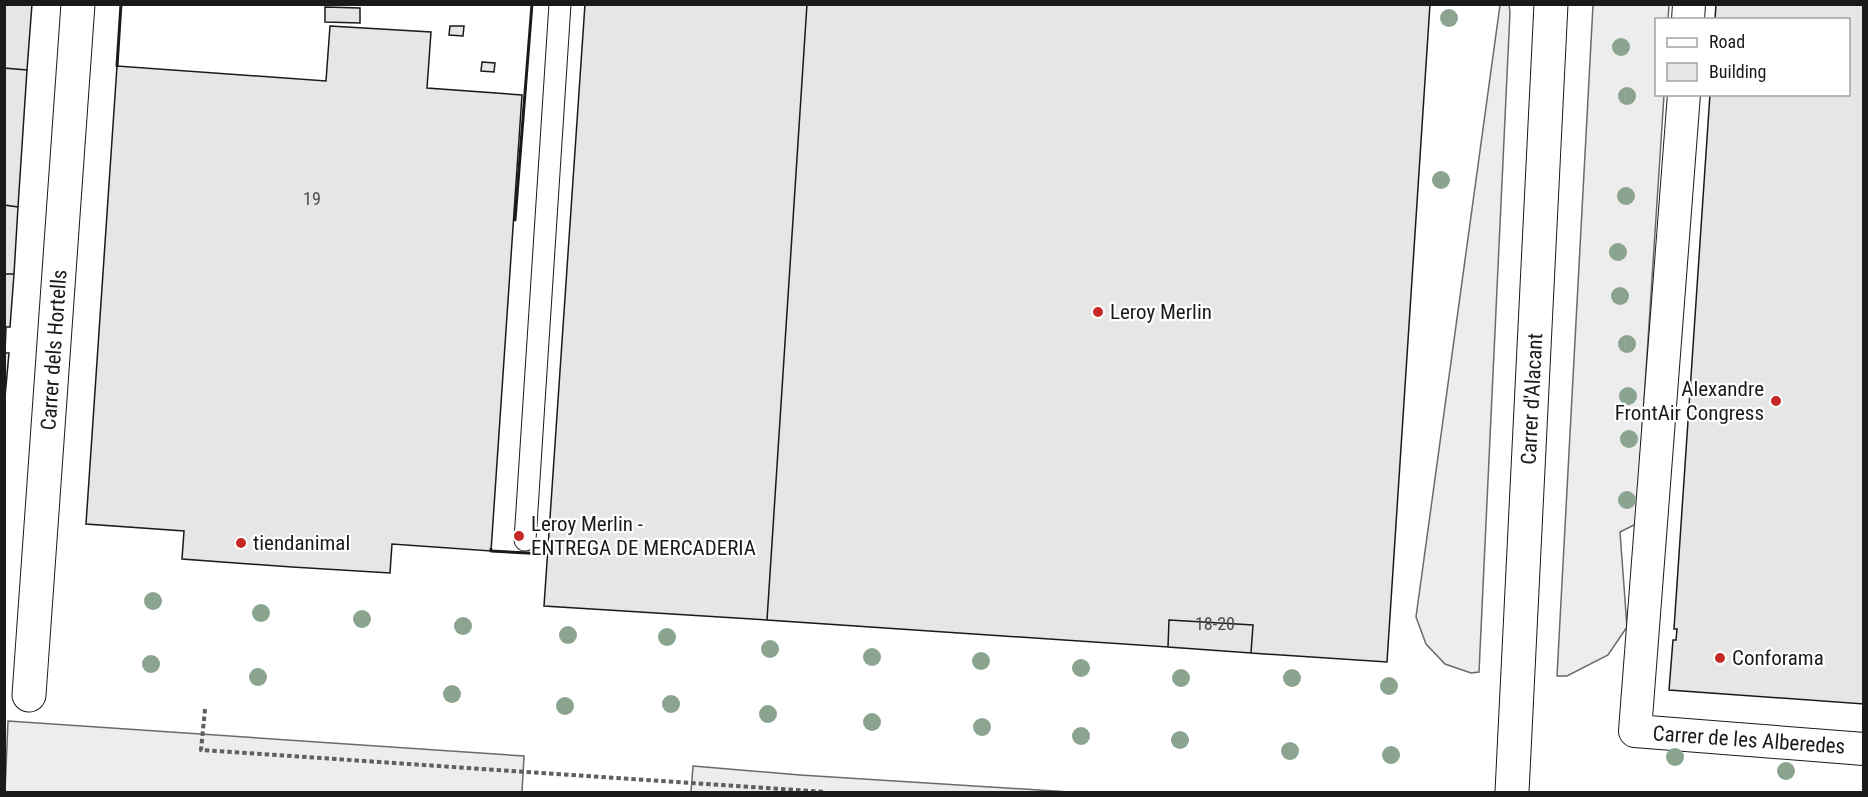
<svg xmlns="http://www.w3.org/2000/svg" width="1868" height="797" viewBox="0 0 1868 797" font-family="'Roboto Condensed',sans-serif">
	<rect width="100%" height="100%" fill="#fff"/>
	<path fill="#ededed" stroke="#6a6a6a" stroke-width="1.5" d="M 1500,5 L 1509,5 L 1510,12 L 1479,672 L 1471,673 L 1445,664 L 1426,644 L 1416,617 Z
		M 1593,5 L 1669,5 L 1668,19 L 1656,20 L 1656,94 L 1664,95 L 1636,524 L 1620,532 L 1627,627 L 1608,655 L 1567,676 L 1557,676 Z
		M 8,721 L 524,756 L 522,792 L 5,792 Z
		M 693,766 L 800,775 L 1070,792 L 691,792 Z"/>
	<path fill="#e6e6e6" stroke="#1a1a1a" stroke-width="1.5" d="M 4,4 L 32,4 L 27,70 L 4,68 Z
		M 585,4 L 807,4 L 767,620 L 544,606 Z
		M 807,4 L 1430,4 L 1387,662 L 1251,653 L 1253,625 L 1169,620 L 1168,647 L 767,620 Z
		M 1716,4 L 1864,4 L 1864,704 L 1669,690 L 1673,640 L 1676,640 L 1677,629 L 1674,629 L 1710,94 L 1848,94 L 1848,20 L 1715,20 Z
		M 325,7 L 360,8 L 360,23 L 325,22 Z
		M 330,26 L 431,32 L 427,88 L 522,95 L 491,551 L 392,544 L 390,573 L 292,567 L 182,559 L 184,531 L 86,524 L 117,66 L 326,81 Z
		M 450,26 L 464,26 L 463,36 L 449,35 Z
		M 482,62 L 495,63 L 494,72 L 481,71 Z
		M 4,68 L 27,70 L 18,207 L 4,205 Z
		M 4,205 L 18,207 L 14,274 L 4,274 Z
		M 4,274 L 14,274 L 10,327 L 6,327 L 5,353 L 9,353 L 4,408 Z
		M 1169,620 L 1253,625 L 1251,653 L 1168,647 Z"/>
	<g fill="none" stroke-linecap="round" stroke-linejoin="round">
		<g stroke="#1a1a1a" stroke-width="23">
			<path id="service" d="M 525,540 L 560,4"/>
		</g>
		<g stroke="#1a1a1a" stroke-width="34">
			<path id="pedestrian" d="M 1688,20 L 1689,4
				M 1684,94 L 1635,731 L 1864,749"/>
		</g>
		<g stroke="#1a1a1a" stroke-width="35">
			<path id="minor" d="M 29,695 L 78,4
				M 1512,792 L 1551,4"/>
		</g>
		<path stroke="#5f5f5f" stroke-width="4" stroke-dasharray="4.5 3" stroke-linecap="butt" d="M 205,709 L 201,750 L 825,792"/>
		<use href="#service" stroke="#fff" stroke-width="21"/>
		<use href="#pedestrian" stroke="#fff" stroke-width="32"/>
		<use href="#minor" stroke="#fff" stroke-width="33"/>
		<path stroke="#1a1a1a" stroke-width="3" d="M 117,66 L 121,4
			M 515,220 L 532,4
			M 491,549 L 491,551 L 547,554"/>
	</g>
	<g fill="#8aa48f">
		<circle cx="1449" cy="18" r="9"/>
		<circle cx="1621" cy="47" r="9"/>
		<circle cx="1627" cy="96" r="9"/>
		<circle cx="1441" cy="180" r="9"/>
		<circle cx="1626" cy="196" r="9"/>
		<circle cx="1618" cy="252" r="9"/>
		<circle cx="1620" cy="296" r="9"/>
		<circle cx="1627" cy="344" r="9"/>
		<circle cx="1628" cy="396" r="9"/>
		<circle cx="1629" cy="439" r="9"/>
		<circle cx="1627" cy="500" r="9"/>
		<circle cx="153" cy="601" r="9"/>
		<circle cx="261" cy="613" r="9"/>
		<circle cx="362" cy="619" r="9"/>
		<circle cx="463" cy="626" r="9"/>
		<circle cx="568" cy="635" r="9"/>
		<circle cx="667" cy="637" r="9"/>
		<circle cx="770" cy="649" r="9"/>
		<circle cx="872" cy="657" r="9"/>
		<circle cx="981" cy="661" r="9"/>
		<circle cx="151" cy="664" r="9"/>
		<circle cx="1081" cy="668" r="9"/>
		<circle cx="258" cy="677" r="9"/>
		<circle cx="1181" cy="678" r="9"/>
		<circle cx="1292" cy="678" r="9"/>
		<circle cx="1389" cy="686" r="9"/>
		<circle cx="452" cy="694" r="9"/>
		<circle cx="671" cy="704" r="9"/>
		<circle cx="565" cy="706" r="9"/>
		<circle cx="768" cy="714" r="9"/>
		<circle cx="872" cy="722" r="9"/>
		<circle cx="982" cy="727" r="9"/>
		<circle cx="1081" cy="736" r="9"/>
		<circle cx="1180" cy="740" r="9"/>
		<circle cx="1290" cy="751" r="9"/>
		<circle cx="1391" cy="755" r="9"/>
		<circle cx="1675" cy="757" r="9"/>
		<circle cx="1786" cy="771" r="9"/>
	</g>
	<g fill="#c62828" stroke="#fff" stroke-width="2">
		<circle cx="1098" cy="312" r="6"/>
		<circle cx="1776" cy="401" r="6"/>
		<circle cx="519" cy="536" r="6"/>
		<circle cx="241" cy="543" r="6"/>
		<circle cx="1720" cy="658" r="6"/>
	</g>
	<g text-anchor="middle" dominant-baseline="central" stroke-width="4.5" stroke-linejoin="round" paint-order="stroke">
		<g font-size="18" fill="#4d4d4d">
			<text x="312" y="198">19</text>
			<text x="1215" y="623">18-20</text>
		</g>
		<g font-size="21" fill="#1a1a1a" stroke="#fff" text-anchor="start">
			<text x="1110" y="312">Leroy Merlin</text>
			<text x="1764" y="389" text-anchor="end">Alexandre<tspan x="1764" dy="24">FrontAir Congress</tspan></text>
			<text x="531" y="524">Leroy Merlin -<tspan x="531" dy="24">ENTREGA DE MERCADERIA</tspan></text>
			<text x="253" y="543">tiendanimal</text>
			<text x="1732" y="658">Conforama</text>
		</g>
		<g font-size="21" fill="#1a1a1a" stroke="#fff">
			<text transform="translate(54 350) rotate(-86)">Carrer dels Hortells</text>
			<text transform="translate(1532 399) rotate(-87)">Carrer d'Alacant</text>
			<text transform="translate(1749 740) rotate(4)">Carrer de les Alberedes</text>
		</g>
	</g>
	<rect width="1868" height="797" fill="none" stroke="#1a1a1a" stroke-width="12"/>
	<rect x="1655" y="18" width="195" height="78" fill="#ffffff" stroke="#a3a3a3" stroke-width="1.5"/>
	<rect x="1667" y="38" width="30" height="9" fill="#ffffff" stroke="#a3a3a3" stroke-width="1.5"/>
	<text x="1709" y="48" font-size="18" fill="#1a1a1a">Road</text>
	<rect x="1667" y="63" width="30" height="18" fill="#e6e6e6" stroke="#a3a3a3" stroke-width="1.5"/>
	<text x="1709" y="78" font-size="18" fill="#1a1a1a">Building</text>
</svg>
